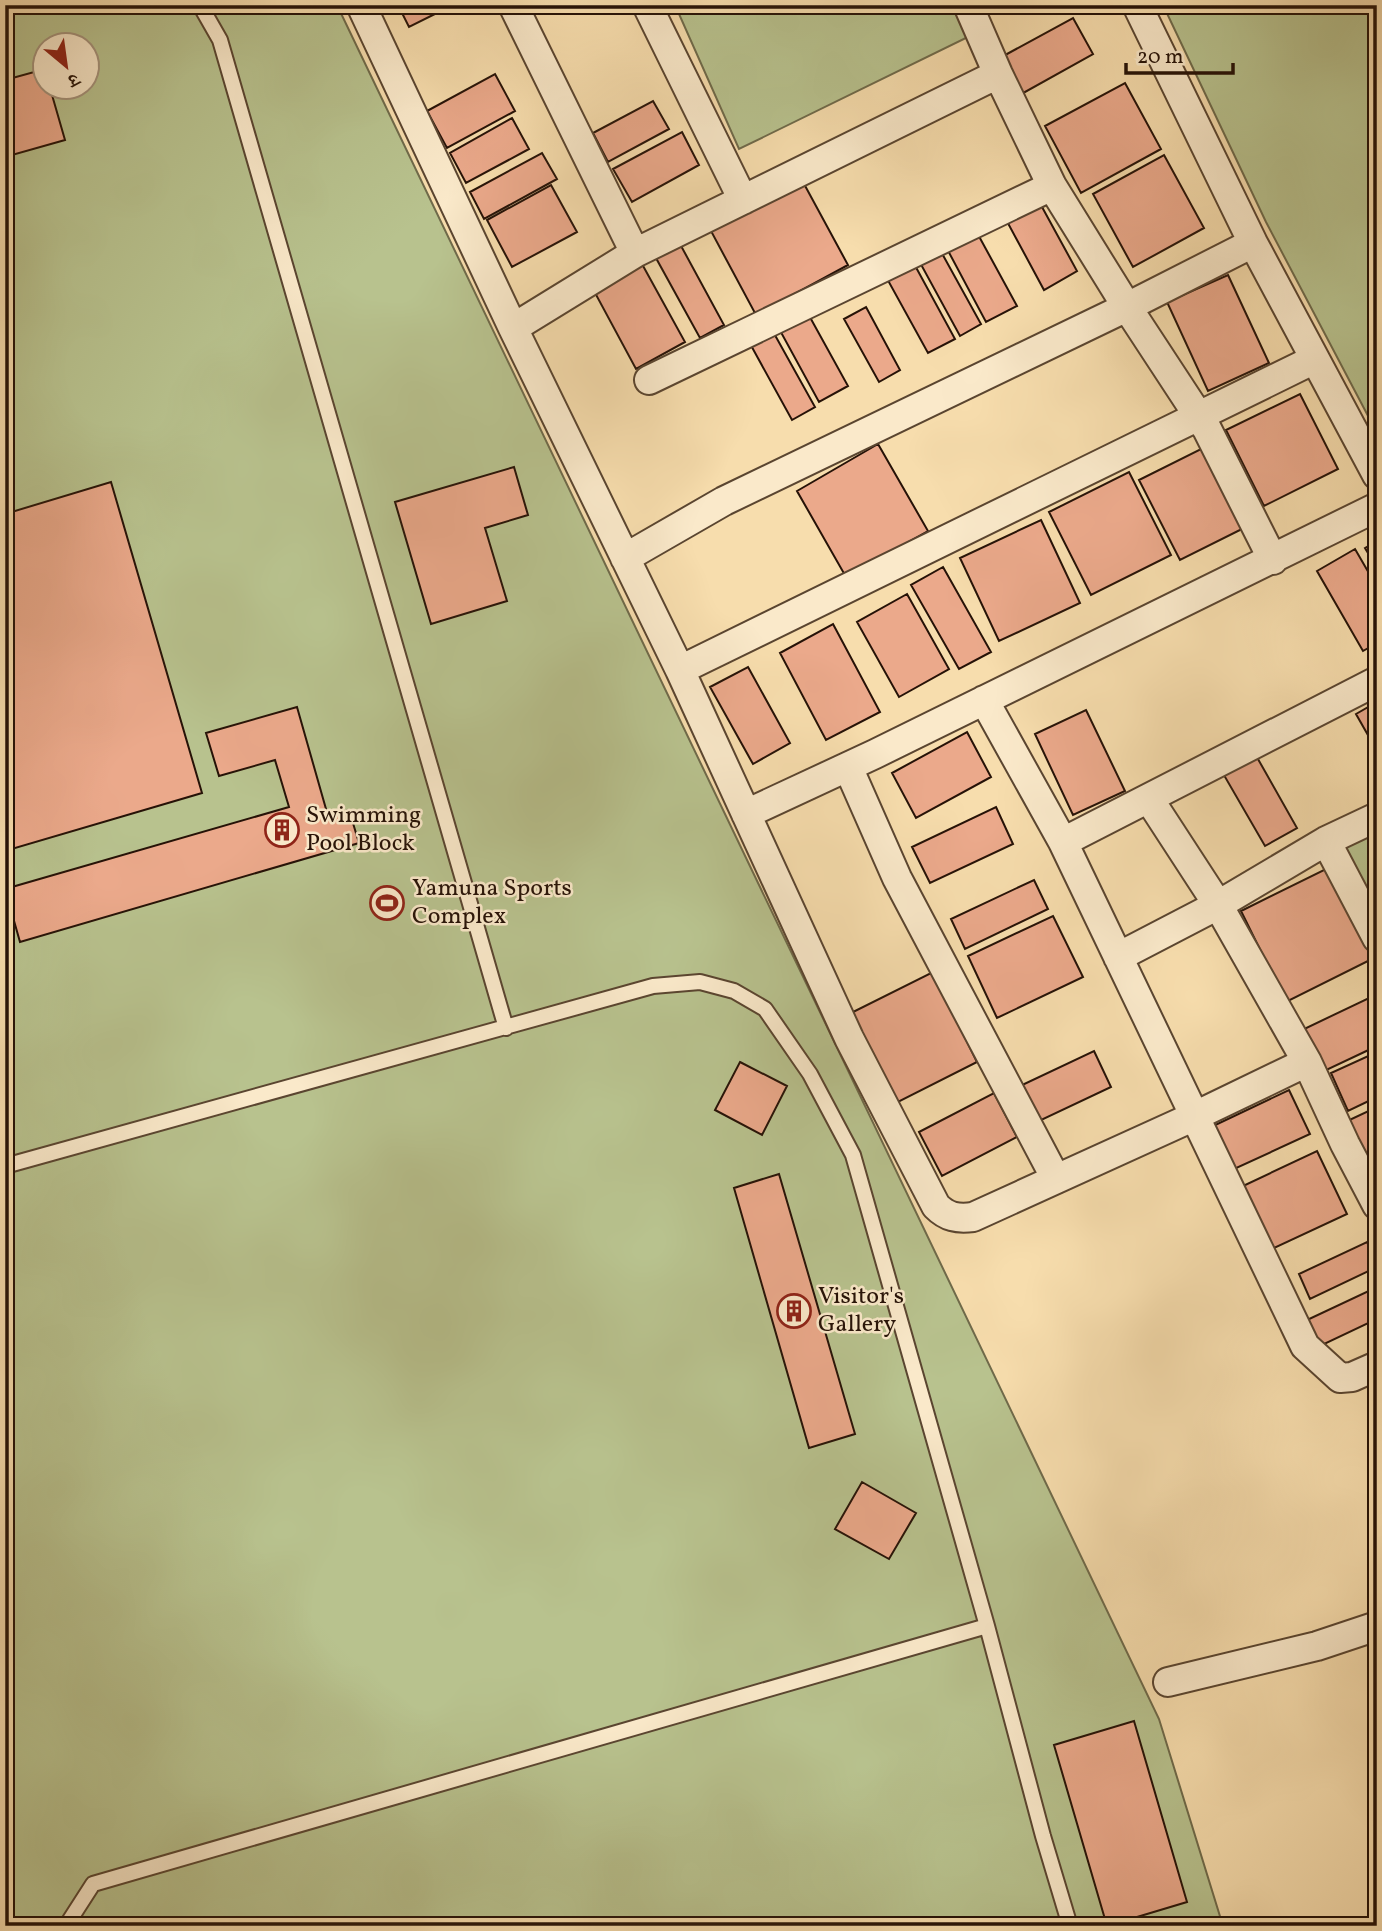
<svg xmlns="http://www.w3.org/2000/svg" width="1382" height="1931" viewBox="0 0 1382 1931" font-family="Vollkorn,'Noto Serif Devanagari',serif">
	<rect width="100%" height="100%" fill="#f7ddad"/>
	<filter id="stains"><feTurbulence type="fractalNoise" baseFrequency=".00286" numOctaves="4"/><feColorMatrix values="0 0 0 0 .2 0 0 0 0 .09 0 0 0 0 .02 0 0 0 .5 -.17"/></filter>
	<radialGradient id="worn" r=".72"><stop offset=".6" stop-color="#630" stop-opacity="0"/><stop offset="1" stop-color="#630" stop-opacity=".3"/></radialGradient>
	<path fill="#b8c28e" stroke="#6f6a4a" stroke-width="2" fill-rule="evenodd" d="M 5,5 L 337,5 L 1159,1719 L 1223,1926 L 5,1926 ZM 46,46 L 88,46 L 88,88 L 46,88 Z
		M 675,5 L 958,5 L 972,35 L 739,149 Z
		M 1163,5 L 1377,5 L 1377,433 L 1266,222 Z
		M 1377,802 L 1377,937 L 1327,828 Z"/>
	<path fill="#eba98b" stroke="#261207" stroke-width="2" d="M 398,5 L 453,5 L 409,27 Z
		M 1073,18 L 1093,54 L 1016,97 L 996,60 Z
		M 45,69 L 46,88 L 50,88 L 65,140 L 5,157 L 5,80 Z
		M 495,74 L 515,111 L 447,148 L 427,111 Z
		M 1125,83 L 1161,149 L 1081,193 L 1045,126 Z
		M 653,101 L 669,129 L 608,162 L 593,133 Z
		M 512,118 L 529,149 L 466,183 L 450,153 Z
		M 682,132 L 699,165 L 632,202 L 613,169 Z
		M 542,153 L 557,179 L 484,219 L 470,192 Z
		M 1164,155 L 1204,228 L 1133,267 L 1093,194 Z
		M 803,182 L 848,265 L 756,315 L 711,231 Z
		M 551,185 L 577,232 L 512,267 L 487,220 Z
		M 1036,196 L 1077,271 L 1044,290 L 1003,214 Z
		M 975,229 L 1017,306 L 986,322 L 945,245 Z
		M 680,244 L 724,325 L 700,338 L 656,258 Z
		M 939,248 L 981,324 L 960,336 L 918,259 Z
		M 912,260 L 955,339 L 928,353 L 885,275 Z
		M 642,264 L 685,342 L 636,369 L 594,291 Z
		M 1228,275 L 1269,363 L 1208,391 L 1167,302 Z
		M 866,307 L 900,370 L 879,382 L 844,319 Z
		M 806,310 L 848,386 L 819,402 L 777,325 Z
		M 771,328 L 815,407 L 792,420 L 748,340 Z
		M 1300,394 L 1338,469 L 1264,506 L 1226,430 Z
		M 878,444 L 928,531 L 846,577 L 797,491 Z
		M 1205,447 L 1246,527 L 1180,560 L 1139,480 Z
		M 514,467 L 528,515 L 485,528 L 507,601 L 431,624 L 395,502 Z
		M 1129,472 L 1171,555 L 1091,595 L 1049,512 Z
		M 111,482 L 202,793 L 5,851 L 5,514 Z
		M 1041,520 L 1080,603 L 999,641 L 960,558 Z
		M 1377,541 L 1377,568 L 1365,548 Z
		M 1355,549 L 1377,587 L 1377,643 L 1363,651 L 1317,571 Z
		M 943,567 L 991,652 L 959,669 L 911,585 Z
		M 907,594 L 949,669 L 899,697 L 857,622 Z
		M 833,624 L 880,712 L 826,740 L 780,653 Z
		M 748,667 L 790,743 L 753,764 L 710,687 Z
		M 1377,702 L 1377,751 L 1356,714 Z
		M 297,707 L 328,816 L 349,810 L 359,843 L 20,942 L 5,889 L 289,807 L 275,760 L 219,776 L 206,733 Z
		M 1086,710 L 1125,791 L 1073,815 L 1035,734 Z
		M 967,732 L 991,777 L 916,818 L 892,773 Z
		M 1254,752 L 1297,828 L 1265,846 L 1221,770 Z
		M 996,807 L 1013,844 L 930,883 L 912,847 Z
		M 1330,867 L 1376,957 L 1286,1002 L 1241,911 Z
		M 1034,880 L 1048,909 L 965,949 L 951,919 Z
		M 1053,916 L 1083,977 L 997,1018 L 968,956 Z
		M 933,972 L 977,1062 L 894,1104 L 849,1014 Z
		M 1369,998 L 1377,1014 L 1377,1046 L 1320,1073 L 1300,1031 Z
		M 1094,1051 L 1111,1087 L 1037,1122 L 1020,1086 Z
		M 1377,1052 L 1377,1097 L 1348,1111 L 1331,1073 Z
		M 740,1062 L 787,1086 L 762,1135 L 715,1110 Z
		M 1289,1090 L 1310,1134 L 1232,1170 L 1211,1127 Z
		M 994,1093 L 1017,1137 L 942,1176 L 919,1132 Z
		M 1377,1107 L 1377,1153 L 1361,1161 L 1343,1123 Z
		M 1317,1151 L 1347,1214 L 1272,1249 L 1243,1186 Z
		M 779,1174 L 855,1434 L 809,1448 L 734,1188 Z
		M 1367,1242 L 1377,1267 L 1310,1299 L 1299,1274 Z
		M 1375,1288 L 1377,1319 L 1320,1346 L 1307,1320 Z
		M 862,1482 L 916,1513 L 889,1559 L 835,1529 Z
		M 1134,1721 L 1187,1902 L 1107,1926 L 1054,1745 Z"/>
	<g fill="none" stroke-linecap="round" stroke-linejoin="round">
		<g stroke="#5a4530" stroke-width="18">
			<path id="service" d="M 200,5 L 220,40 L 506,1028
				M 5,1166 L 653,986 L 700,982 L 734,991 L 765,1009 L 810,1074 L 853,1155 L 987,1626 L 1043,1836 L 1070,1926
				M 66,1926 L 93,1884 L 987,1626"/>
		</g>
		<g stroke="#5a4530" stroke-width="32">
			<path id="minor" d="M 361,5 L 513,328 L 680,670 L 849,1038 L 936,1206 C 947,1217 957,1219 973,1217 L 1195,1116 L 1307,1062
				M 513,5 L 635,253
				M 647,5 L 743,200
				M 968,5 L 998,74 L 1052,186 L 1127,307 L 1207,429 L 1273,560
				M 1137,5 L 1253,243 L 1377,475
				M 513,328 L 635,253 L 998,74
				M 649,380 L 1052,186
				M 625,558 L 724,501 L 1127,307 L 1253,243
				M 680,670 L 1313,360
				M 984,700 L 1063,842 L 1305,1346 L 1340,1378 L 1352,1377 L 1377,1366
				M 848,767 L 897,878 L 1056,1179
				M 1149,799 L 1218,905 L 1307,1062 L 1345,1144 L 1377,1205
				M 746,814 L 875,754 L 1377,507
				M 1326,841 L 1377,938
				M 1063,842 L 1377,681
				M 1118,957 L 1218,905 L 1326,841 L 1377,817
				M 1168,1682 L 1317,1646 L 1377,1626"/>
		</g>
		<use href="#service" stroke="#fae9ca" stroke-width="14"/>
		<use href="#minor" stroke="#fae9ca" stroke-width="28"/>
	</g>
	<defs>
		<g id="building-ring" transform="scale(1.75)"><circle r="9.5" fill="#fae9ca" stroke="#8f2418" stroke-width="1.5"/><path d="M-4-6H4V6H1V3H-1V6H-4ZM-2.5-4.3h1.7v1.8h-1.7ZM.8-4.3h1.7v1.8H.8ZM-2.5-1h1.7V.8h-1.7ZM.8-1h1.7V.8H.8Z" fill="#8f2418"/></g>
		<g id="stadium-ring" transform="scale(1.75)"><circle r="9.5" fill="#fae9ca" stroke="#8f2418" stroke-width="1.5"/><path d="M0-5a6.5 5 0 1 0 0 10a6.5 5 0 1 0 0-10ZM-3.5-1.8h7v3.6h-7Z" fill="#8f2418"/></g>
	</defs>
	<g fill-rule="evenodd">
		<use href="#building-ring" x="282" y="830"/>
		<use href="#stadium-ring" x="387" y="903"/>
		<use href="#building-ring" x="794" y="1311"/>
	</g>
	<g text-anchor="middle" dominant-baseline="central" stroke-width="5" stroke-linejoin="round" paint-order="stroke">
		<g font-size="24" fill="#261207" stroke="#fae9ca" text-anchor="start">
			<text x="306" y="816">Swimming<tspan x="306" dy="28">Pool Block</tspan></text>
			<text x="412" y="889">Yamuna Sports<tspan x="412" dy="28">Complex</tspan></text>
			<text x="818" y="1297">Visitor's<tspan x="818" dy="28">Gallery</tspan></text>
		</g>
	</g>
	<rect width="1382" height="1931" fill="none" stroke="#f7ddad" stroke-width="28"/>
	<rect x="7" y="7" width="1368" height="1917" fill="none" stroke="#261207" stroke-width="3.5"/>
	<rect x="14" y="14" width="1354" height="1903" fill="none" stroke="#261207" stroke-width="2"/>
	<g transform="translate(66 66) rotate(151)"><circle r="33" fill="#fae9ca" stroke="#a5937c" stroke-width="2"/>
	<path d="M0-5L12 26L0 18L-12 26Z" fill="#8f2418"/>
	<text y="-10" font-size="19" font-weight="bold" text-anchor="middle" fill="#261207">उ</text>
	</g>
	<path d="M1126 63v10h107v-10" fill="none" stroke="#261207" stroke-width="3.5"/>
	<text x="1137" y="63" font-size="21" fill="#261207" stroke="#fae9ca" stroke-width="5" paint-order="stroke">20 m</text>
	<rect width="100%" height="100%" filter="url(#stains)"/>
	<rect width="100%" height="100%" fill="url(#worn)"/>
</svg>
